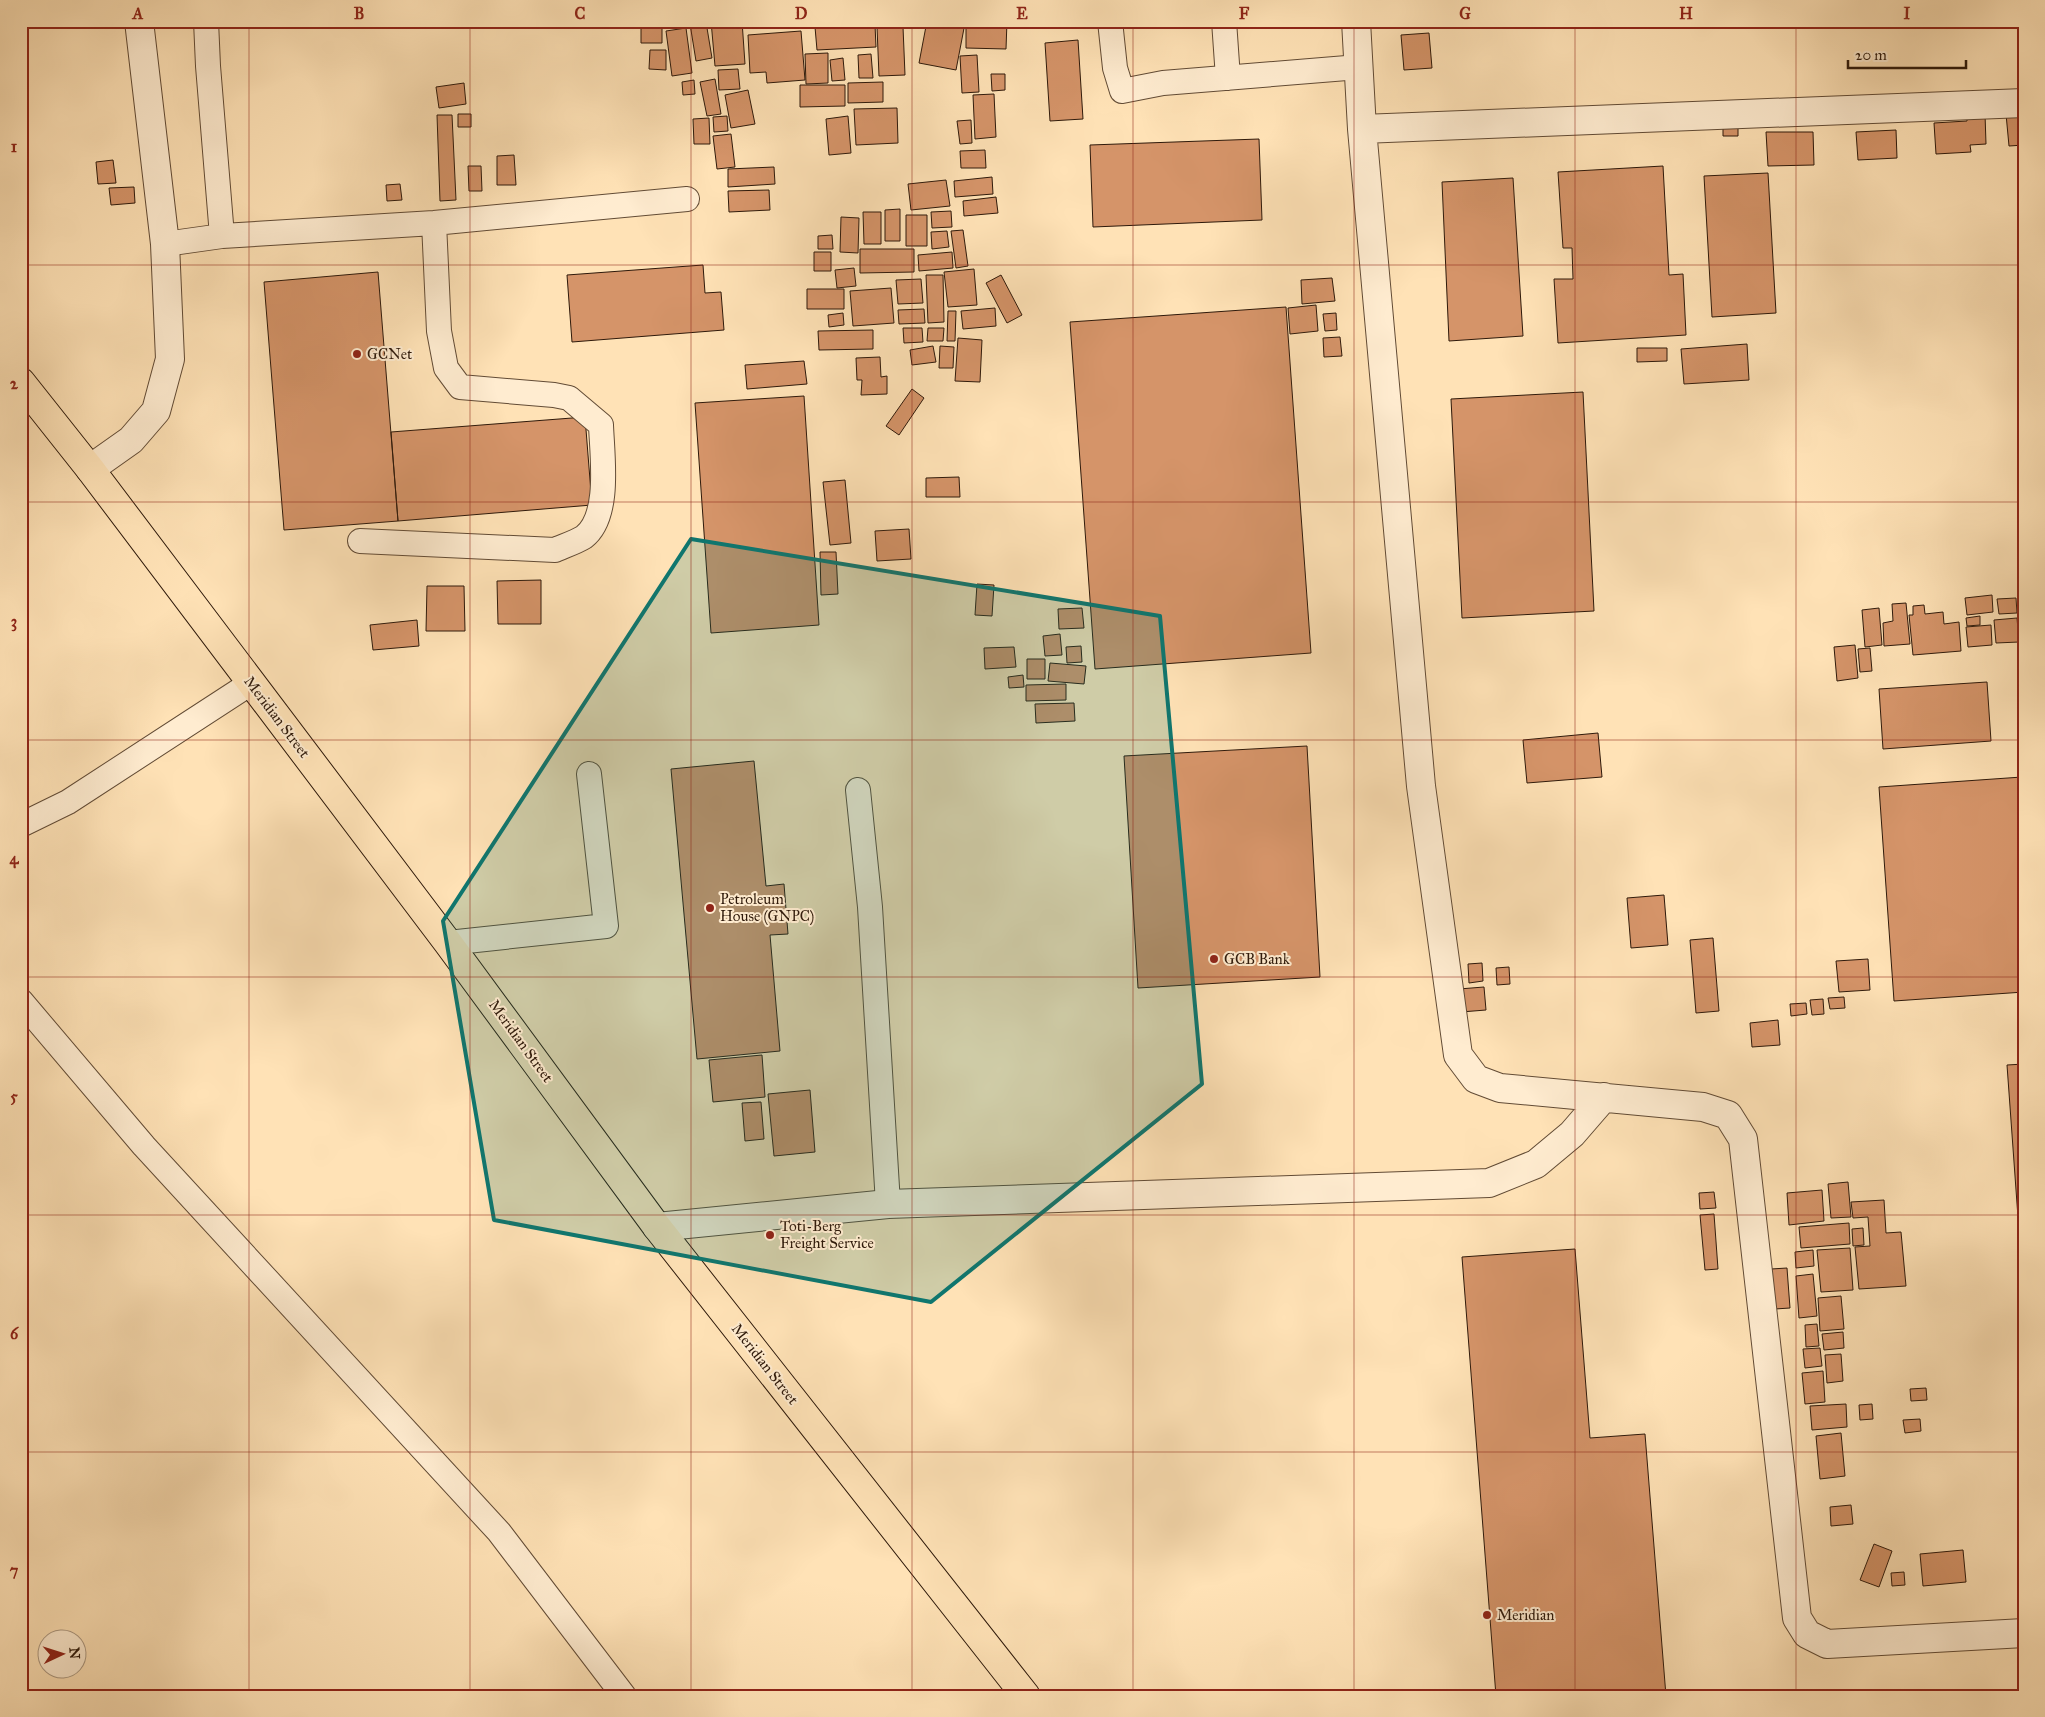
<svg xmlns="http://www.w3.org/2000/svg" width="2045" height="1717" viewBox="0 0 2045 1717" font-family="'IM FELL Great Primer',serif">
	<rect width="100%" height="100%" fill="#ffe2b6"/>
	<filter id="stains"><feTurbulence type="fractalNoise" baseFrequency=".004" numOctaves="4"/><feColorMatrix values="0 0 0 0 .2 0 0 0 0 .09 0 0 0 0 .02 0 0 0 .5 -.17"/></filter>
	<radialGradient id="worn" r=".72"><stop offset=".6" stop-color="#630" stop-opacity="0"/><stop offset="1" stop-color="#630" stop-opacity=".3"/></radialGradient>
	<path fill="#d59469" stroke="#2e190a" d="M 641,21 L 662,21 L 662,43 L 641,43 Z
		M 711,21 L 742,21 L 745,64 L 715,66 Z
		M 927,21 L 965,23 L 956,70 L 919,63 Z
		M 966,21 L 1007,21 L 1006,49 L 966,48 Z
		M 706,22 L 712,58 L 696,61 L 690,24 Z
		M 875,25 L 876,47 L 817,50 L 815,27 Z
		M 877,27 L 903,27 L 905,75 L 879,76 Z
		M 686,28 L 692,73 L 672,76 L 666,31 Z
		M 801,31 L 805,80 L 767,83 L 766,72 L 750,73 L 748,35 Z
		M 1429,33 L 1432,68 L 1404,70 L 1401,35 Z
		M 1078,40 L 1083,119 L 1050,121 L 1045,43 Z
		M 650,50 L 666,50 L 666,70 L 649,69 Z
		M 828,53 L 828,83 L 806,84 L 805,54 Z
		M 871,54 L 873,78 L 859,78 L 858,55 Z
		M 977,55 L 979,92 L 962,93 L 960,56 Z
		M 843,58 L 845,80 L 832,81 L 830,60 Z
		M 738,69 L 740,89 L 719,90 L 718,70 Z
		M 991,74 L 1005,74 L 1005,90 L 992,91 Z
		M 715,79 L 721,114 L 707,116 L 700,82 Z
		M 694,80 L 695,94 L 683,95 L 682,82 Z
		M 883,82 L 883,102 L 848,103 L 848,83 Z
		M 464,83 L 466,104 L 439,108 L 436,87 Z
		M 800,85 L 845,85 L 845,106 L 800,107 Z
		M 748,90 L 755,124 L 731,128 L 725,95 Z
		M 994,94 L 996,137 L 975,139 L 973,95 Z
		M 897,108 L 898,143 L 856,145 L 854,109 Z
		M 2024,113 L 2024,145 L 2009,146 L 2006,114 Z
		M 458,114 L 471,114 L 471,127 L 458,127 Z
		M 1985,114 L 1986,144 L 1970,145 L 1971,152 L 1936,154 L 1934,123 L 1967,121 L 1967,115 Z
		M 437,115 L 452,115 L 456,200 L 440,201 Z
		M 727,116 L 728,131 L 714,132 L 713,117 Z
		M 848,116 L 851,153 L 829,155 L 826,119 Z
		M 709,118 L 710,144 L 694,144 L 693,119 Z
		M 971,120 L 972,143 L 960,144 L 957,121 Z
		M 1723,123 L 1738,123 L 1738,136 L 1723,136 Z
		M 1896,130 L 1897,158 L 1858,160 L 1856,132 Z
		M 1766,132 L 1813,132 L 1814,165 L 1768,166 Z
		M 731,134 L 735,167 L 717,169 L 713,136 Z
		M 1259,139 L 1262,220 L 1093,227 L 1090,145 Z
		M 985,150 L 986,168 L 961,168 L 960,151 Z
		M 514,155 L 516,185 L 497,185 L 497,156 Z
		M 113,160 L 116,183 L 98,184 L 96,162 Z
		M 468,166 L 481,166 L 482,191 L 469,191 Z
		M 1663,166 L 1669,275 L 1683,274 L 1686,335 L 1558,343 L 1554,279 L 1573,279 L 1572,248 L 1563,248 L 1558,172 Z
		M 774,167 L 775,184 L 728,187 L 728,169 Z
		M 1768,173 L 1776,313 L 1712,317 L 1704,176 Z
		M 992,177 L 993,194 L 955,197 L 954,181 Z
		M 1513,178 L 1523,336 L 1449,341 L 1442,182 Z
		M 946,180 L 950,206 L 911,210 L 908,184 Z
		M 400,184 L 402,200 L 387,201 L 386,185 Z
		M 134,187 L 135,203 L 111,205 L 109,188 Z
		M 769,190 L 770,210 L 729,212 L 728,191 Z
		M 996,197 L 998,213 L 964,216 L 963,201 Z
		M 900,209 L 900,241 L 885,241 L 885,210 Z
		M 951,211 L 952,227 L 932,228 L 931,212 Z
		M 863,212 L 881,212 L 881,244 L 864,244 Z
		M 906,215 L 927,215 L 927,246 L 906,246 Z
		M 841,217 L 859,218 L 858,253 L 840,252 Z
		M 963,230 L 968,266 L 956,268 L 951,231 Z
		M 947,231 L 949,247 L 932,249 L 931,232 Z
		M 832,235 L 833,249 L 818,249 L 818,236 Z
		M 860,249 L 914,249 L 914,272 L 860,273 Z
		M 814,252 L 831,252 L 831,271 L 814,271 Z
		M 952,252 L 953,268 L 919,271 L 918,255 Z
		M 703,265 L 705,293 L 721,292 L 724,330 L 572,342 L 567,275 Z
		M 854,268 L 856,286 L 837,288 L 835,270 Z
		M 974,269 L 977,305 L 948,307 L 944,272 Z
		M 378,272 L 398,521 L 284,530 L 264,282 Z
		M 926,275 L 943,275 L 944,322 L 928,323 Z
		M 1001,275 L 1022,315 L 1007,323 L 986,283 Z
		M 1332,278 L 1335,301 L 1302,304 L 1301,280 Z
		M 921,279 L 923,303 L 898,304 L 896,280 Z
		M 891,288 L 894,323 L 853,326 L 850,291 Z
		M 807,289 L 844,289 L 844,309 L 807,309 Z
		M 1316,305 L 1318,331 L 1290,334 L 1288,308 Z
		M 1286,307 L 1311,653 L 1095,669 L 1070,322 Z
		M 995,308 L 996,326 L 963,329 L 961,311 Z
		M 924,309 L 925,323 L 899,324 L 898,310 Z
		M 948,311 L 956,311 L 955,341 L 947,341 Z
		M 843,313 L 844,325 L 829,327 L 828,315 Z
		M 1336,313 L 1337,330 L 1325,331 L 1323,314 Z
		M 903,328 L 922,328 L 923,342 L 904,343 Z
		M 928,328 L 944,328 L 943,341 L 927,341 Z
		M 873,330 L 873,349 L 819,350 L 818,331 Z
		M 1340,337 L 1342,356 L 1324,357 L 1323,338 Z
		M 958,338 L 982,340 L 980,382 L 955,381 Z
		M 1747,344 L 1749,380 L 1684,384 L 1681,349 Z
		M 933,346 L 936,362 L 912,365 L 910,350 Z
		M 940,346 L 954,347 L 953,368 L 939,368 Z
		M 1637,348 L 1667,348 L 1667,361 L 1637,362 Z
		M 880,357 L 881,377 L 887,376 L 887,394 L 861,395 L 862,380 L 857,380 L 856,358 Z
		M 804,361 L 807,384 L 747,389 L 745,365 Z
		M 912,389 L 924,398 L 899,435 L 886,426 Z
		M 1583,392 L 1594,611 L 1462,618 L 1451,399 Z
		M 804,396 L 819,625 L 711,633 L 695,403 Z
		M 585,417 L 592,505 L 398,521 L 391,432 Z
		M 959,477 L 960,497 L 926,497 L 926,478 Z
		M 845,480 L 851,543 L 830,545 L 823,482 Z
		M 909,529 L 911,559 L 877,561 L 875,531 Z
		M 820,552 L 836,552 L 838,594 L 821,595 Z
		M 541,580 L 541,624 L 498,624 L 497,581 Z
		M 977,584 L 994,585 L 992,616 L 975,615 Z
		M 427,586 L 464,586 L 465,631 L 426,631 Z
		M 1992,595 L 1993,612 L 1967,615 L 1965,598 Z
		M 2016,598 L 2017,613 L 1999,614 L 1997,599 Z
		M 1906,603 L 1910,644 L 1884,646 L 1883,623 L 1893,621 L 1892,604 Z
		M 1924,605 L 1925,614 L 1943,612 L 1944,624 L 1959,622 L 1961,651 L 1913,655 L 1909,615 L 1913,615 L 1913,606 Z
		M 1082,608 L 1084,628 L 1059,629 L 1058,609 Z
		M 1879,608 L 1882,645 L 1865,647 L 1862,610 Z
		M 1980,616 L 1980,625 L 1967,626 L 1966,618 Z
		M 2017,618 L 2019,642 L 1996,643 L 1994,620 Z
		M 417,620 L 419,646 L 373,650 L 370,625 Z
		M 1991,625 L 1992,645 L 1968,647 L 1966,627 Z
		M 1060,634 L 1062,655 L 1045,656 L 1043,636 Z
		M 2018,642 L 2024,642 L 2024,663 L 2019,663 Z
		M 1855,645 L 1858,678 L 1837,681 L 1834,647 Z
		M 1081,646 L 1082,662 L 1067,663 L 1066,647 Z
		M 1014,647 L 1016,667 L 985,669 L 984,648 Z
		M 1870,648 L 1872,671 L 1860,672 L 1858,649 Z
		M 1027,659 L 1045,659 L 1045,679 L 1027,679 Z
		M 1050,663 L 1086,666 L 1084,684 L 1048,681 Z
		M 1023,675 L 1024,687 L 1009,688 L 1008,677 Z
		M 1987,682 L 1991,741 L 1883,749 L 1879,689 Z
		M 1066,684 L 1066,700 L 1026,701 L 1026,685 Z
		M 1074,703 L 1075,721 L 1036,723 L 1035,704 Z
		M 1598,733 L 1602,777 L 1527,783 L 1523,740 Z
		M 2020,743 L 2024,743 L 2024,992 L 1894,1001 L 1879,787 L 2022,777 Z
		M 1307,746 L 1320,977 L 1138,988 L 1124,756 Z
		M 754,761 L 766,886 L 784,884 L 788,934 L 770,935 L 780,1051 L 697,1059 L 671,769 Z
		M 1664,895 L 1668,945 L 1631,948 L 1627,898 Z
		M 1713,938 L 1719,1011 L 1696,1013 L 1690,940 Z
		M 1868,959 L 1870,990 L 1839,992 L 1836,961 Z
		M 1482,963 L 1483,981 L 1469,983 L 1468,964 Z
		M 1509,967 L 1510,984 L 1497,985 L 1496,968 Z
		M 1484,987 L 1486,1010 L 1461,1012 L 1459,989 Z
		M 1844,997 L 1845,1008 L 1830,1009 L 1828,998 Z
		M 1823,999 L 1824,1014 L 1812,1015 L 1810,1000 Z
		M 1806,1003 L 1807,1014 L 1791,1016 L 1790,1004 Z
		M 1778,1020 L 1780,1045 L 1752,1047 L 1750,1023 Z
		M 762,1055 L 765,1097 L 713,1102 L 709,1060 Z
		M 2024,1064 L 2024,1273 L 2022,1273 L 2007,1065 Z
		M 810,1090 L 815,1152 L 774,1156 L 768,1094 Z
		M 761,1102 L 764,1139 L 745,1141 L 742,1103 Z
		M 1848,1182 L 1851,1217 L 1831,1218 L 1828,1184 Z
		M 1822,1190 L 1824,1221 L 1789,1225 L 1787,1193 Z
		M 1714,1192 L 1716,1208 L 1700,1209 L 1699,1193 Z
		M 1884,1200 L 1886,1233 L 1901,1232 L 1906,1286 L 1859,1289 L 1855,1247 L 1870,1246 L 1868,1217 L 1853,1218 L 1851,1202 Z
		M 1714,1214 L 1718,1269 L 1705,1270 L 1700,1215 Z
		M 1849,1223 L 1850,1244 L 1801,1248 L 1799,1227 Z
		M 1863,1228 L 1864,1245 L 1853,1246 L 1852,1229 Z
		M 1850,1248 L 1853,1290 L 1821,1292 L 1817,1250 Z
		M 1575,1249 L 1590,1438 L 1645,1434 L 1666,1696 L 1496,1696 L 1462,1257 Z
		M 1813,1250 L 1814,1266 L 1796,1268 L 1795,1252 Z
		M 1787,1268 L 1790,1308 L 1775,1309 L 1771,1269 Z
		M 1813,1274 L 1817,1316 L 1799,1318 L 1796,1276 Z
		M 1841,1296 L 1844,1329 L 1820,1331 L 1818,1298 Z
		M 1817,1324 L 1819,1346 L 1806,1347 L 1805,1325 Z
		M 1843,1332 L 1844,1348 L 1824,1350 L 1822,1334 Z
		M 1820,1348 L 1822,1366 L 1805,1368 L 1803,1349 Z
		M 1841,1354 L 1843,1381 L 1827,1383 L 1825,1355 Z
		M 1823,1371 L 1825,1402 L 1805,1404 L 1802,1373 Z
		M 1926,1388 L 1927,1400 L 1911,1401 L 1910,1389 Z
		M 1846,1404 L 1847,1427 L 1812,1430 L 1810,1406 Z
		M 1872,1404 L 1873,1419 L 1860,1420 L 1859,1405 Z
		M 1920,1419 L 1921,1431 L 1905,1433 L 1903,1420 Z
		M 1841,1433 L 1845,1476 L 1820,1479 L 1816,1436 Z
		M 1851,1505 L 1853,1524 L 1831,1526 L 1830,1507 Z
		M 1874,1544 L 1892,1551 L 1879,1587 L 1860,1580 Z
		M 1963,1550 L 1966,1582 L 1923,1586 L 1920,1554 Z
		M 1904,1572 L 1905,1585 L 1892,1586 L 1891,1573 Z"/>
	<g fill="none" stroke-linecap="round" stroke-linejoin="round">
		<g stroke="#624b35" stroke-width="26">
			<path id="lane" d="M 206,21 L 208,66 L 222,236
				M 1110,21 L 1115,68 L 1122,91 L 1163,83 L 1359,67
				M 1224,21 L 1228,78
				M 165,244 L 222,236 L 434,223 L 687,199
				M 360,541 L 555,550 C 564,546 576,542 584,537 C 611,516 602,455 601,425 L 569,398 L 554,395 L 460,387 L 446,368 L 439,331 L 434,223
				M 858,790 L 870,907 L 888,1204
				M 21,825 L 68,802 L 251,683
				M 448,943 L 606,926 L 589,774
				M 21,1001 L 144,1146 L 499,1532 L 624,1696"/>
		</g>
		<g stroke="#624b35" stroke-width="30">
			<path id="street" d="M 1356,21 L 1362,129 L 2024,103
				M 1362,129 L 1421,786 L 1458,1055 L 1476,1079 L 1500,1088 L 1703,1107 L 1728,1115 L 1743,1139 L 1797,1618 L 1807,1634 L 1827,1644 L 2024,1633
				M 90,469 L 131,440 L 156,411 L 170,359 L 165,244 L 139,21
				M 657,1227 L 888,1204 L 1489,1183 L 1536,1164 L 1572,1134 L 1604,1097"/>
		</g>
		<g stroke="#2e190a" stroke-width="30">
			<path id="primary" d="M 21,382 L 90,469 L 448,943 L 657,1227 L 1026,1696"/>
		</g>
		<use href="#lane" stroke="#ffecd0" stroke-width="24"/>
		<use href="#street" stroke="#ffecd0" stroke-width="28"/>
		<use href="#primary" stroke="#ffe2b6" stroke-width="28"/>
	</g>
	<path fill="#0f766e" fill-opacity="0.2" stroke="#0f766e" stroke-width="4" stroke-linejoin="round" d="M 691,539 L 1160,616 L 1202,1084 L 931,1302 L 494,1220 L 443,921 Z"/>
	<path fill="none" stroke="#8f2418" stroke-width="1" stroke-opacity="0.55" d="M 249,21 L 249,1696M 470,21 L 470,1696M 691,21 L 691,1696M 912,21 L 912,1696M 1133,21 L 1133,1696M 1354,21 L 1354,1696M 1575,21 L 1575,1696M 1796,21 L 1796,1696M 21,265 L 2024,265M 21,502 L 2024,502M 21,740 L 2024,740M 21,977 L 2024,977M 21,1215 L 2024,1215M 21,1452 L 2024,1452"/>
	<g fill="#8f2418" stroke="#ffecd0" stroke-width="2">
		<circle cx="357" cy="354" r="5"/>
		<circle cx="710" cy="908" r="5"/>
		<circle cx="1214" cy="959" r="5"/>
		<circle cx="770" cy="1235" r="5"/>
		<circle cx="1487" cy="1615" r="5"/>
	</g>
	<g text-anchor="middle" dominant-baseline="central" stroke-width="4" stroke-linejoin="round" paint-order="stroke">
		<g font-size="15" fill="#2e190a" stroke="#ffecd0" text-anchor="start">
			<text x="367" y="354">GCNet</text>
			<text x="720" y="899">Petroleum<tspan x="720" dy="17">House (GNPC)</tspan></text>
			<text x="1224" y="959">GCB Bank</text>
			<text x="780" y="1226">Toti-Berg<tspan x="780" dy="17">Freight Service</tspan></text>
			<text x="1497" y="1615">Meridian</text>
		</g>
		<g font-size="15" fill="#2e190a" stroke="#ffecd0">
			<text transform="translate(277 717) rotate(53)">Meridian Street</text>
			<text transform="translate(521 1041) rotate(54)">Meridian Street</text>
			<text transform="translate(765 1364) rotate(52)">Meridian Street</text>
		</g>
	</g>
	<rect width="2045" height="1717" fill="none" stroke="#ffe2b6" stroke-width="55"/>
	<g transform="translate(62 1654) rotate(86)"><circle r="24" fill="#ffecd0" stroke="#ab9881"/>
	<path d="M0-4L9 19L0 12L-9 19Z" fill="#8f2418"/>
	<text y="-8" font-size="14" font-weight="bold" text-anchor="middle" fill="#2e190a">N</text>
	</g>
	<path d="M1848 60v8h118v-8" fill="none" stroke="#2e190a" stroke-width="2.5"/>
	<text x="1855" y="60" font-size="15" fill="#2e190a" stroke="#ffecd0" stroke-width="4" paint-order="stroke">20 m</text>
	<rect x="28" y="28" width="1990" height="1662" fill="none" stroke="#8f2418" stroke-width="2"/>
	<g font-size="16" text-anchor="middle" font-weight="bold" fill="#8f2418">
		<text x="138" y="19">A</text>
		<text x="359" y="19">B</text>
		<text x="580" y="19">C</text>
		<text x="801" y="19">D</text>
		<text x="1022" y="19">E</text>
		<text x="1244" y="19">F</text>
		<text x="1465" y="19">G</text>
		<text x="1686" y="19">H</text>
		<text x="1907" y="19">I</text>
		<text x="14" y="152">1</text>
		<text x="14" y="389">2</text>
		<text x="14" y="627">3</text>
		<text x="14" y="864">4</text>
		<text x="14" y="1102">5</text>
		<text x="14" y="1339">6</text>
		<text x="14" y="1576">7</text>
	</g>
	<rect width="100%" height="100%" filter="url(#stains)"/>
	<rect width="100%" height="100%" fill="url(#worn)"/>
</svg>
